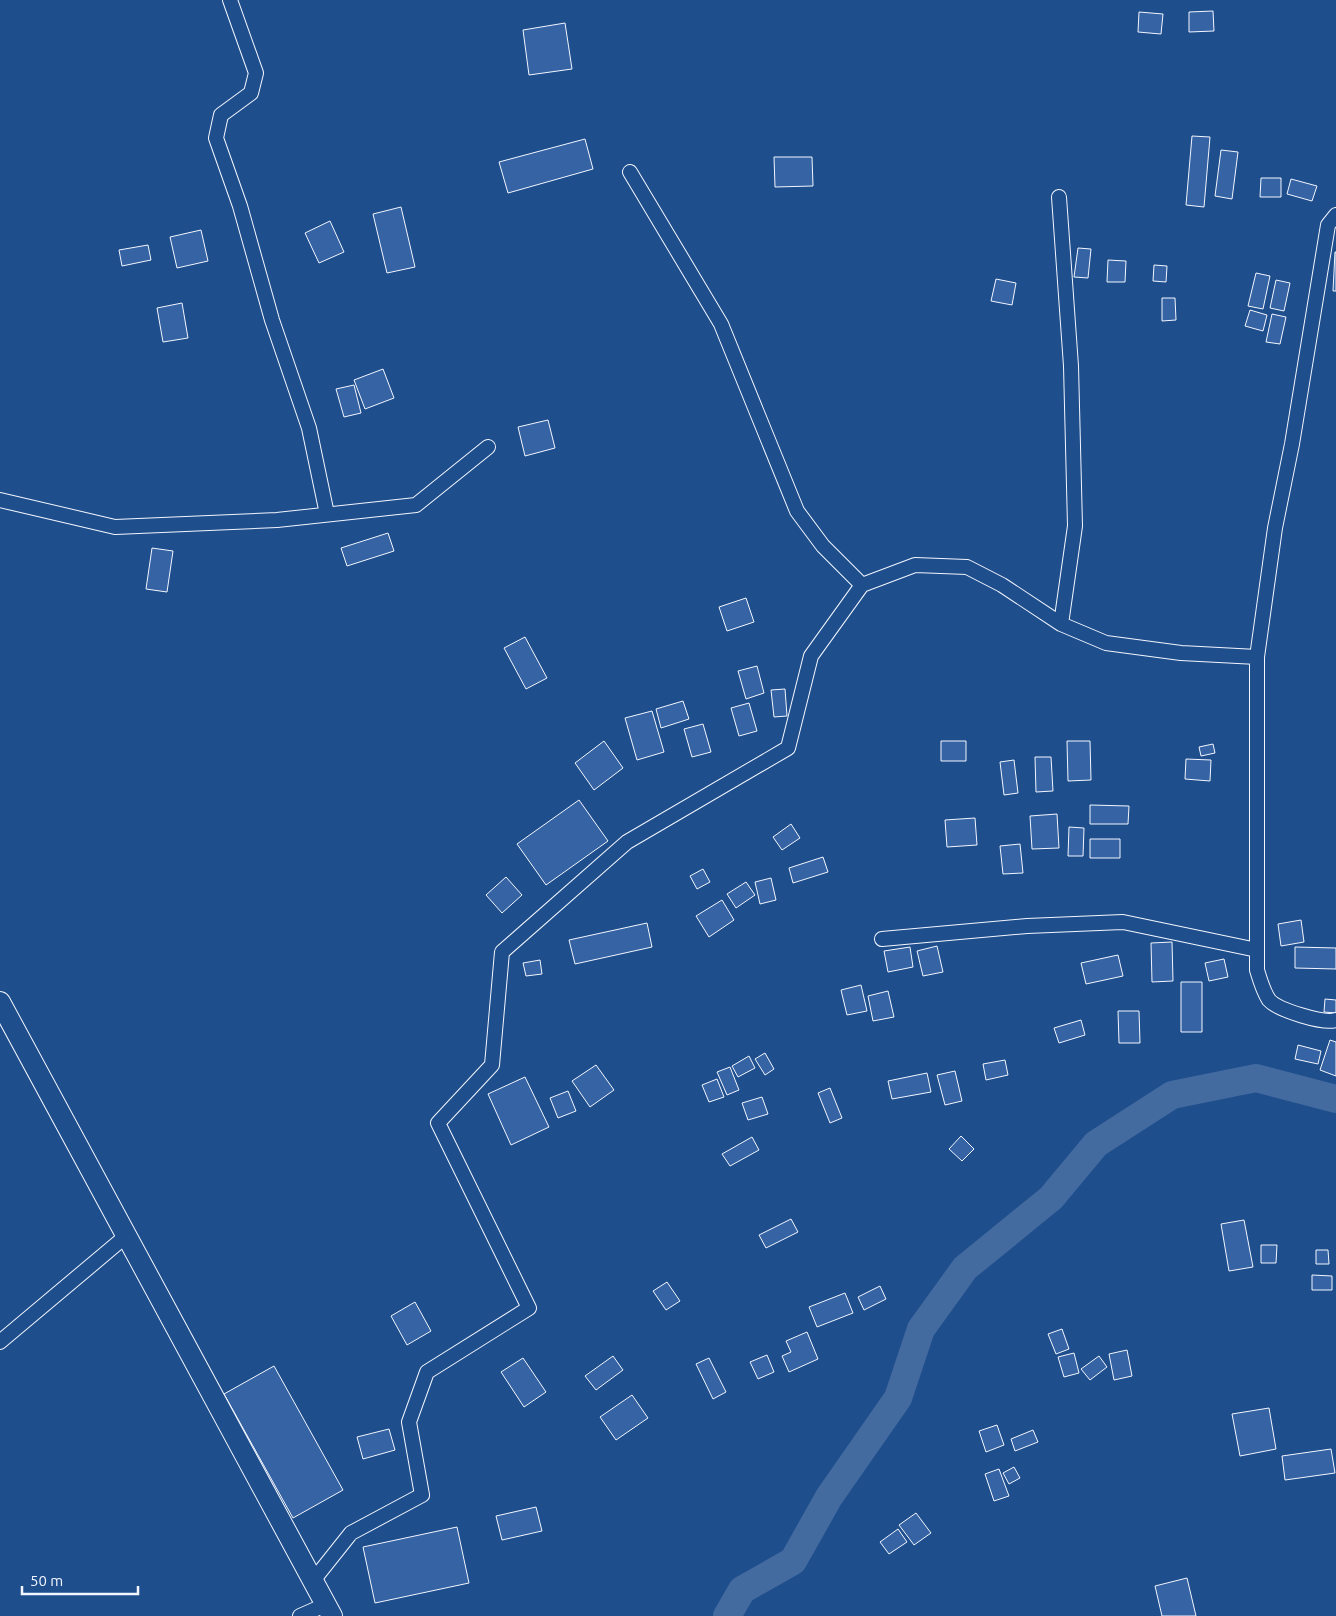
<svg xmlns="http://www.w3.org/2000/svg" width="1336" height="1616" viewBox="0 0 1336 1616" font-family="Ubuntu,sans-serif">
	<rect width="100%" height="100%" fill="#1f4e8c"/>
	<g fill="none" stroke-linecap="round" stroke-linejoin="round">
		<path stroke="#446ba0" stroke-width="28" d="M 727,1616 L 742,1590 L 793,1561 L 829,1497 L 898,1398 L 921,1329 L 965,1268 L 1051,1198 L 1096,1144 L 1172,1095 L 1256,1078 L 1336,1099"/>
	</g>
	<path fill="#3563a3" stroke="#f2f6ff" d="M 1213,11 L 1214,31 L 1189,32 L 1189,12 Z
		M 1139,12 L 1163,14 L 1161,34 L 1138,32 Z
		M 565,23 L 572,69 L 529,75 L 523,30 Z
		M 1192,136 L 1210,137 L 1204,207 L 1186,205 Z
		M 585,139 L 593,169 L 508,193 L 499,162 Z
		M 1221,150 L 1238,152 L 1232,199 L 1215,196 Z
		M 774,157 L 812,157 L 813,186 L 775,187 Z
		M 1261,178 L 1281,178 L 1281,197 L 1260,197 Z
		M 1291,179 L 1317,186 L 1312,201 L 1287,194 Z
		M 401,207 L 415,267 L 387,273 L 373,214 Z
		M 330,221 L 344,252 L 319,263 L 305,233 Z
		M 201,230 L 208,261 L 177,268 L 170,237 Z
		M 148,245 L 151,260 L 122,266 L 119,250 Z
		M 1078,248 L 1091,249 L 1088,278 L 1074,277 Z
		M 1335,252 L 1336,252 L 1336,291 L 1333,291 Z
		M 1108,260 L 1126,261 L 1125,282 L 1107,282 Z
		M 1154,265 L 1167,266 L 1166,282 L 1153,281 Z
		M 1256,273 L 1270,276 L 1263,309 L 1248,306 Z
		M 996,279 L 1016,283 L 1012,305 L 991,301 Z
		M 1276,280 L 1290,283 L 1284,311 L 1270,308 Z
		M 1162,298 L 1175,298 L 1176,320 L 1162,321 Z
		M 182,303 L 188,338 L 163,342 L 157,308 Z
		M 1250,310 L 1267,315 L 1263,331 L 1245,326 Z
		M 1272,314 L 1286,317 L 1280,344 L 1266,342 Z
		M 383,369 L 394,398 L 365,409 L 354,380 Z
		M 354,385 L 361,413 L 344,417 L 336,389 Z
		M 548,420 L 555,448 L 525,456 L 518,427 Z
		M 388,533 L 394,551 L 347,566 L 341,548 Z
		M 152,548 L 173,551 L 167,592 L 146,589 Z
		M 746,598 L 754,622 L 727,631 L 719,607 Z
		M 525,637 L 547,678 L 526,689 L 504,648 Z
		M 757,666 L 764,693 L 746,699 L 738,671 Z
		M 785,689 L 787,716 L 774,717 L 771,690 Z
		M 683,701 L 689,719 L 661,728 L 656,709 Z
		M 749,703 L 757,731 L 739,736 L 731,708 Z
		M 652,711 L 664,752 L 637,760 L 625,718 Z
		M 703,724 L 711,752 L 692,757 L 684,729 Z
		M 604,741 L 623,768 L 594,790 L 575,763 Z
		M 941,741 L 966,741 L 966,761 L 941,761 Z
		M 1067,741 L 1090,741 L 1091,780 L 1068,781 Z
		M 1213,744 L 1215,753 L 1201,756 L 1199,747 Z
		M 1035,757 L 1051,757 L 1053,791 L 1036,792 Z
		M 1186,759 L 1211,760 L 1210,781 L 1185,779 Z
		M 1014,760 L 1018,793 L 1004,795 L 1000,762 Z
		M 579,800 L 608,841 L 546,885 L 517,844 Z
		M 1090,805 L 1129,806 L 1128,824 L 1090,824 Z
		M 1057,814 L 1059,848 L 1032,849 L 1030,816 Z
		M 975,818 L 977,845 L 947,847 L 945,820 Z
		M 791,824 L 800,838 L 782,850 L 773,837 Z
		M 1069,827 L 1084,828 L 1083,856 L 1068,856 Z
		M 1090,839 L 1120,839 L 1120,858 L 1090,858 Z
		M 1020,844 L 1023,873 L 1003,874 L 1000,846 Z
		M 823,857 L 828,872 L 793,883 L 789,868 Z
		M 703,869 L 710,882 L 697,889 L 690,876 Z
		M 506,877 L 522,895 L 502,913 L 486,895 Z
		M 771,878 L 776,900 L 760,904 L 755,882 Z
		M 746,882 L 755,895 L 736,908 L 727,894 Z
		M 722,900 L 734,920 L 709,937 L 696,916 Z
		M 1301,920 L 1304,942 L 1281,946 L 1278,924 Z
		M 647,923 L 652,947 L 575,964 L 569,940 Z
		M 1172,942 L 1173,981 L 1152,982 L 1151,943 Z
		M 937,946 L 943,972 L 923,976 L 917,951 Z
		M 910,947 L 913,967 L 888,972 L 884,951 Z
		M 1295,947 L 1336,948 L 1336,969 L 1295,968 Z
		M 1118,955 L 1123,976 L 1086,984 L 1081,963 Z
		M 1224,959 L 1228,977 L 1209,981 L 1205,963 Z
		M 540,960 L 542,974 L 526,976 L 523,963 Z
		M 1181,982 L 1202,982 L 1202,1032 L 1181,1032 Z
		M 861,985 L 867,1011 L 847,1015 L 841,990 Z
		M 888,991 L 894,1017 L 873,1021 L 868,996 Z
		M 1325,999 L 1336,1000 L 1336,1013 L 1324,1012 Z
		M 1118,1011 L 1139,1011 L 1140,1043 L 1119,1043 Z
		M 1081,1020 L 1085,1035 L 1059,1043 L 1054,1028 Z
		M 1330,1040 L 1336,1042 L 1336,1076 L 1320,1070 Z
		M 1298,1045 L 1321,1051 L 1318,1064 L 1295,1059 Z
		M 765,1053 L 774,1069 L 765,1075 L 755,1059 Z
		M 749,1056 L 755,1068 L 738,1077 L 732,1066 Z
		M 1005,1060 L 1008,1075 L 986,1080 L 983,1064 Z
		M 596,1065 L 614,1090 L 590,1107 L 572,1081 Z
		M 730,1067 L 739,1090 L 727,1095 L 717,1072 Z
		M 955,1071 L 962,1101 L 945,1105 L 937,1075 Z
		M 927,1073 L 931,1092 L 892,1099 L 888,1081 Z
		M 525,1077 L 549,1127 L 511,1145 L 488,1094 Z
		M 717,1079 L 724,1097 L 709,1102 L 702,1085 Z
		M 830,1088 L 842,1118 L 830,1123 L 818,1093 Z
		M 568,1091 L 576,1111 L 558,1118 L 550,1098 Z
		M 762,1097 L 768,1114 L 748,1120 L 742,1103 Z
		M 961,1136 L 974,1149 L 962,1161 L 949,1149 Z
		M 752,1137 L 759,1150 L 730,1166 L 722,1154 Z
		M 791,1219 L 798,1232 L 766,1248 L 759,1235 Z
		M 1244,1220 L 1253,1267 L 1229,1271 L 1221,1224 Z
		M 1261,1245 L 1277,1245 L 1276,1263 L 1261,1263 Z
		M 1316,1250 L 1328,1250 L 1329,1264 L 1316,1264 Z
		M 1312,1275 L 1332,1276 L 1332,1290 L 1312,1290 Z
		M 667,1282 L 680,1301 L 666,1310 L 653,1291 Z
		M 880,1286 L 886,1299 L 864,1310 L 858,1297 Z
		M 845,1293 L 853,1313 L 817,1327 L 809,1307 Z
		M 415,1302 L 431,1331 L 407,1345 L 391,1316 Z
		M 1062,1329 L 1069,1349 L 1056,1354 L 1048,1334 Z
		M 807,1332 L 818,1359 L 789,1372 L 782,1356 L 791,1352 L 786,1341 Z
		M 1127,1350 L 1132,1376 L 1114,1380 L 1109,1354 Z
		M 1074,1353 L 1079,1373 L 1064,1377 L 1058,1357 Z
		M 767,1355 L 774,1372 L 758,1379 L 750,1362 Z
		M 613,1356 L 623,1370 L 596,1390 L 585,1376 Z
		M 1099,1356 L 1107,1367 L 1090,1380 L 1081,1369 Z
		M 523,1358 L 546,1392 L 524,1407 L 501,1372 Z
		M 709,1358 L 726,1392 L 713,1399 L 696,1364 Z
		M 274,1366 L 343,1490 L 293,1518 L 224,1394 Z
		M 632,1395 L 648,1418 L 616,1440 L 600,1417 Z
		M 1269,1408 L 1276,1449 L 1240,1456 L 1232,1414 Z
		M 997,1425 L 1004,1445 L 986,1452 L 979,1431 Z
		M 389,1429 L 395,1450 L 363,1459 L 357,1437 Z
		M 1033,1430 L 1038,1442 L 1015,1451 L 1011,1439 Z
		M 1331,1449 L 1335,1473 L 1285,1480 L 1282,1456 Z
		M 1014,1467 L 1020,1478 L 1009,1484 L 1003,1473 Z
		M 999,1469 L 1009,1496 L 994,1501 L 985,1474 Z
		M 536,1507 L 542,1531 L 502,1540 L 496,1516 Z
		M 916,1513 L 931,1533 L 914,1545 L 899,1525 Z
		M 457,1527 L 469,1583 L 375,1603 L 363,1547 Z
		M 898,1529 L 907,1542 L 889,1554 L 880,1542 Z
		M 1187,1578 L 1196,1616 L 1162,1616 L 1155,1586 Z"/>
	<g fill="none" stroke-linecap="round" stroke-linejoin="round">
		<g stroke="#f2f6ff" stroke-width="16">
			<path id="street" d="M 230,0 L 256,73 L 251,93 L 221,115 L 216,138 L 240,206 L 272,320 L 309,428 L 327,514
				M 630,172 L 721,324 L 797,511 L 823,546 L 862,585 L 915,565 L 967,567 L 1002,585 L 1061,624 L 1106,643 L 1181,653 L 1257,657 L 1257,970 C 1260,980 1263,991 1269,1000 C 1278,1010 1323,1024 1336,1020
				M 1059,197 L 1071,366 L 1075,526 L 1061,624
				M 0,500 L 115,527 L 277,520 L 416,505 L 488,447
				M 1257,657 L 1275,528 L 1292,444 L 1328,225 L 1336,215
				M 882,939 L 1027,926 L 1123,922 L 1257,950
				M 0,1342 L 126,1236
				M 312,1582 L 351,1533 L 422,1495 L 409,1422 L 427,1372 L 529,1308 L 438,1123 L 492,1065 L 502,952 L 627,842 L 788,748 L 811,656 L 862,585
				M 300,1616 L 325,1605"/>
		</g>
		<g stroke="#f2f6ff" stroke-width="22">
			<path id="secondary" d="M 0,1002 L 332,1616"/>
		</g>
		<use href="#street" stroke="#1f4e8c" stroke-width="14"/>
		<use href="#secondary" stroke="#1f4e8c" stroke-width="20"/>
	</g>
	<path d="M22 1586v8h116v-8" fill="none" stroke="#f2f6ff" stroke-width="2.5"/>
	<text x="30" y="1586" font-size="15" fill="#f2f6ff" stroke="#1f4e8c" stroke-width="4" paint-order="stroke">50 m</text>
</svg>
